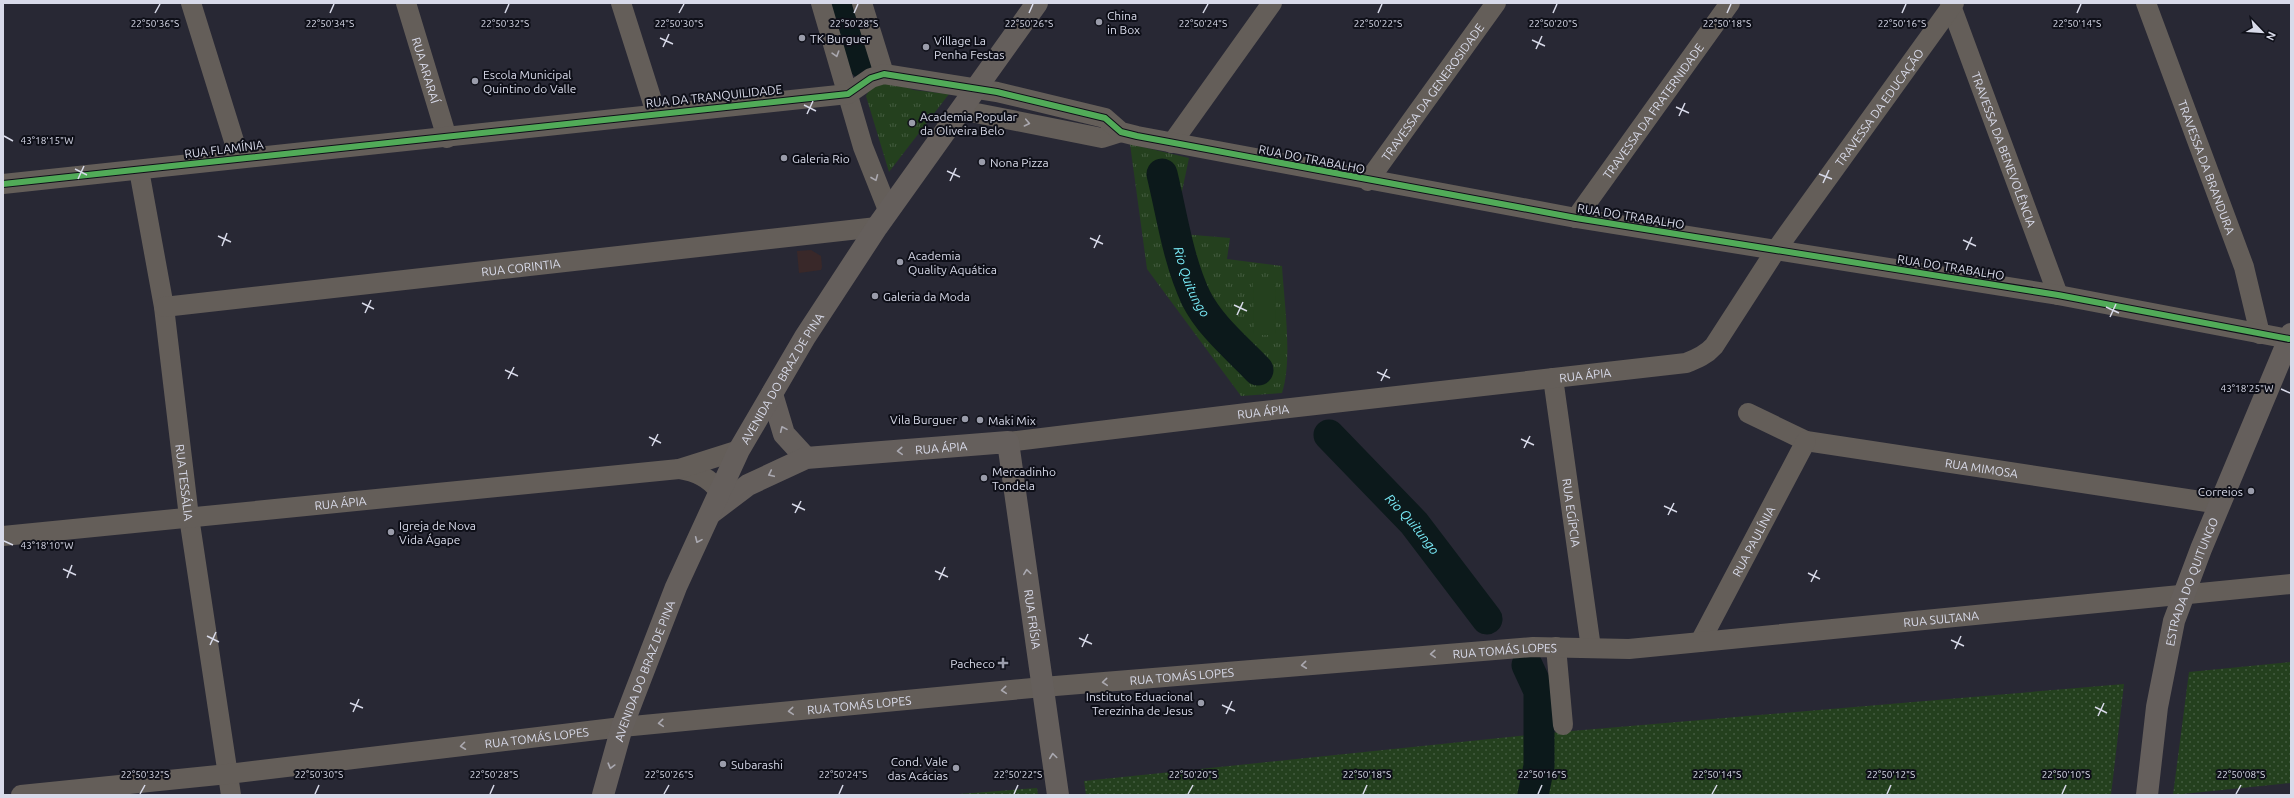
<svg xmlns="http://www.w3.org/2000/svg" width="2294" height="798" viewBox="0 0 2294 798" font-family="Ubuntu,sans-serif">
	<defs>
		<pattern id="grass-dots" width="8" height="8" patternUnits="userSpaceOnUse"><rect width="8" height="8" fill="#24401e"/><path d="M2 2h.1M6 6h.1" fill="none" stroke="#435b3f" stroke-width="1.8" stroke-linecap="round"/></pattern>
		<pattern id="park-tufts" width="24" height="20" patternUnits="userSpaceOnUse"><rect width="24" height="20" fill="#24401e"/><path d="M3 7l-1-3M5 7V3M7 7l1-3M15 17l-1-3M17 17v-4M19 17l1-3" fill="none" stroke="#435b3f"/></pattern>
	</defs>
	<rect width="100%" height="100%" fill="#282834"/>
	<path fill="#392829" d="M 811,250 L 821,256 L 822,267 L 821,270 L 799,273 L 797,251 Z"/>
	<path fill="url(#grass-dots)" d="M 2291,662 L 2291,783 L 2173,795 L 2189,672 Z
		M 2124,684 L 2111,795 L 1546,795 L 1549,777 L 1548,733 Z
		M 1529,735 L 1523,795 L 1086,795 L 1084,781 Z
		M 1037,788 L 1038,795 L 946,795 Z"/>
	<path fill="url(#park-tufts)" d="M 896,82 L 913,90 L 949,94 L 889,172 L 866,96 C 872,84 883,84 896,82 Z
		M 1130,144 L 1189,158 L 1177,215 L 1182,234 L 1230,238 L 1227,259 L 1282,266 C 1284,302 1293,359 1282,393 L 1241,396 L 1147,269 Z"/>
	<path fill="#24401e" d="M 1253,281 L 1275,281 L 1276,335 L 1254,335 Z"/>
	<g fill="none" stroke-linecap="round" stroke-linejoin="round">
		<g stroke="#0c191b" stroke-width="31">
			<path d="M 845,3 L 864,64"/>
			<path id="s1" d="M 1162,174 C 1172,215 1178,260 1196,298 C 1210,326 1237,348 1258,370"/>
			<path id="s2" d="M 1329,435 L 1414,523 L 1487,619"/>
			<path d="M 1527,665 L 1539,691 L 1539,766 L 1533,795"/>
		</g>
		<g stroke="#645e59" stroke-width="20">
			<path d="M 191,3 L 239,157"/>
			<path id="s3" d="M 406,3 L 447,138"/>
			<path d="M 621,3 L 656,113"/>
			<path d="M 821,3 L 863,147 L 888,210"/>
			<path d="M 862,3 L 884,74"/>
			<path id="s4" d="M 1950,3 L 2058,295"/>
			<path id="s5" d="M 2146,3 L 2244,267 L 2260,334"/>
			<path d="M 961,110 L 1102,138 L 1121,132"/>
			<path d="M 1172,143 L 1272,3"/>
			<path id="s6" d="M 139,170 L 164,307 L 189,517 L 231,795"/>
			<path id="s7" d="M 1368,181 L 1496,3"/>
			<path d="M 3,184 L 848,94 L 871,78 L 884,74 L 997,92 L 1105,118 L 1121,132 L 1137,136 L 1576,218 L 2058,295 L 2289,339"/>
			<path id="s8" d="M 1576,218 L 1730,3"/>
			<path id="s9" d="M 164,307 L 877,227"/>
			<path id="s10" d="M 1553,378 L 1591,648"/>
			<path id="s11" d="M 1748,413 L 1806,441 L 2220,504"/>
			<path id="s12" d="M 1008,442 L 1255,412 L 1686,363 C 1697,359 1706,355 1714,346 L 1776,250 L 1954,3"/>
			<path d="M 679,469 C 696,472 709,477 720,492"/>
			<path id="s13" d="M 3,536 L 679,469 L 739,450"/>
			<path id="s14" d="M 1700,642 L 1806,441"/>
			<path d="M 1556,647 L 1563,725"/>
			<path id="s15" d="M 21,795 L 228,774 L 622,727 L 1043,687 L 1533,647 L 1629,649 L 2291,584"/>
		</g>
		<g stroke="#655f5c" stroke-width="22">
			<path d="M 772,394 L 784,434 L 806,458"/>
			<path id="s16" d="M 711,513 L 748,485 L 806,458 L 1008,442 L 1058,795"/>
			<path id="s17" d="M 603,795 L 622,727 L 635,693 L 676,587 L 739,450 L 805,337 L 877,227 L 1037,3"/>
			<path id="s18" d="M 2147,795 L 2157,707 L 2174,621 L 2201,549 L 2291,334"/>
		</g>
		<g stroke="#0e0f18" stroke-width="8">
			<path id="cycleway" d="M 3,184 L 848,94 L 871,78 L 884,74 L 997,92 L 1105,118 L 1121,132 L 1137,136 L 1576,218 L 2058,295 L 2289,339"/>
		</g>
		<use href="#cycleway" stroke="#51ab58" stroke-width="6"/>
	</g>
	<defs><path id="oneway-chevron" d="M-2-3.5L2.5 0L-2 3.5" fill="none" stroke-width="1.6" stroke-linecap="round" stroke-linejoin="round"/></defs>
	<g stroke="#aaa8af">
		<use href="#oneway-chevron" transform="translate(836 54) rotate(73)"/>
		<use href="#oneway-chevron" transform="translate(1027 123) rotate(12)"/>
		<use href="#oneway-chevron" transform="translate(875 178) rotate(68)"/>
		<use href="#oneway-chevron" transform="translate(1433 654) rotate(176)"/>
		<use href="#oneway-chevron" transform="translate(1304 665) rotate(174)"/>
		<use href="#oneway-chevron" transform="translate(1105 682) rotate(175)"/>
		<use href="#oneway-chevron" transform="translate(1004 690) rotate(175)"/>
		<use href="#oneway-chevron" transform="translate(791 711) rotate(175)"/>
		<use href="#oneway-chevron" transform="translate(661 723) rotate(175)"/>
		<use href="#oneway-chevron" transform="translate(463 746) rotate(173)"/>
	</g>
	<g stroke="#aaa9b1">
		<use href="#oneway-chevron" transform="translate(783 429) rotate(-114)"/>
		<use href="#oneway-chevron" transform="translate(900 451) rotate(176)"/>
		<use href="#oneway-chevron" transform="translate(771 474) rotate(155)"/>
		<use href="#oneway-chevron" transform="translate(698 540) rotate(114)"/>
		<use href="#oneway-chevron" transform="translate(1027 572) rotate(-98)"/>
		<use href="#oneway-chevron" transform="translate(1053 756) rotate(-98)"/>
		<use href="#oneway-chevron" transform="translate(611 766) rotate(105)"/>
	</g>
	<path fill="none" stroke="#d8dae9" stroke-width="1.5" d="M 155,13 L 160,4M 330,13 L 334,4M 505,13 L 509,4M 679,13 L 684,4M 854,13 L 858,4M 1029,13 L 1033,4M 1203,13 L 1208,4M 1378,13 L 1382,4M 1553,13 L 1557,4M 1727,13 L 1731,4M 1902,13 L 1906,4M 2077,13 L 2081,4M 660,38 L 673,44M 1532,40 L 1545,46M 663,47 L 669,34M 1536,49 L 1542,36M 804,105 L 816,111M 1676,107 L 1689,113M 807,114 L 813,101M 1679,116 L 1685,103M 4,136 L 13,141M 75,169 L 87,175M 947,171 L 960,177M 1819,174 L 1832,179M 78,179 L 84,166M 950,181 L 956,168M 1823,183 L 1829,170M 218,236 L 231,242M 1090,238 L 1103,244M 1963,240 L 1976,246M 222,246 L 227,233M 1094,248 L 1100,235M 1966,250 L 1972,237M 362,303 L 374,309M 1234,305 L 1247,311M 2106,307 L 2119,313M 365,313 L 371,300M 1237,315 L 1243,302M 2110,317 L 2116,304M 505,370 L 518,376M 1377,372 L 1390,378M 508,379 L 514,367M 1381,381 L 1387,369M 2281,389 L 2290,393M 649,437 L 661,443M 1521,439 L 1534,445M 652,446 L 658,434M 1524,448 L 1530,436M 792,504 L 805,510M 1664,506 L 1677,512M 795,513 L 801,501M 1668,515 L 1674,503M 4,541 L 13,545M 63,569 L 76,575M 935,571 L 948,577M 1808,573 L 1820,579M 67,578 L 72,565M 939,580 L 945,567M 1811,582 L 1817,570M 207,636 L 219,642M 1079,638 L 1092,644M 1951,640 L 1964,646M 210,645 L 216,632M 1082,647 L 1088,634M 1955,649 L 1961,636M 350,703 L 363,708M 1222,705 L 1235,711M 2095,707 L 2107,713M 353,712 L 359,699M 1226,714 L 1232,701M 2098,716 L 2104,703M 140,794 L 145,785M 315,794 L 319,785M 490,794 L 494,785M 664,794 L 669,785M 839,794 L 843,785M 1014,794 L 1018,785M 1188,794 L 1193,785M 1363,794 L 1367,785M 1538,794 L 1542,785M 1712,794 L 1717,785M 1887,794 L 1891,785M 2062,794 L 2066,785M 2236,794 L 2241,785"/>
	<g fill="#9a9caa" stroke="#0e0f18" stroke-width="1.5">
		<circle cx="1099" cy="22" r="4"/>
		<circle cx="802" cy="38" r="4"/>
		<circle cx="926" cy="47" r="4"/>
		<circle cx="475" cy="81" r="4"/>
		<circle cx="912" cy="123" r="4"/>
		<circle cx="784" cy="158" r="4"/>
		<circle cx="982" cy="162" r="4"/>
		<circle cx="900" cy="262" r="4"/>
		<circle cx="875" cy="296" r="4"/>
		<circle cx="965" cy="419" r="4"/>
		<circle cx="980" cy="420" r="4"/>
		<circle cx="984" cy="478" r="4"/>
		<circle cx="2251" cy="491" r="4"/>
		<circle cx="391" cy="532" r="4"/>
		<path d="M1001 657h4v4h4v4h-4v4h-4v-4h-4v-4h4z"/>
		<circle cx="1201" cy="703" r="4"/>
		<circle cx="723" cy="764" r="4"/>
		<circle cx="956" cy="768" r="4"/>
	</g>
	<g text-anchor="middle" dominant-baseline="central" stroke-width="4" stroke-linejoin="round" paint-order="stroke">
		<g font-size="12" fill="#d8dae9" stroke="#0e0f18" text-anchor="start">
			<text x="1107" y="15">China<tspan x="1107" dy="14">in Box</tspan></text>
			<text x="810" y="38">TK Burguer</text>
			<text x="934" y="40">Village La<tspan x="934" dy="14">Penha Festas</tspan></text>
			<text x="483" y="74">Escola Municipal<tspan x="483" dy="14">Quintino do Valle</tspan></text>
			<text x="920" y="116">Academia Popular<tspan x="920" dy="14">da Oliveira Belo</tspan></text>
			<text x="792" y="158">Galeria Rio</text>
			<text x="990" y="162">Nona Pizza</text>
			<text x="908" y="255">Academia<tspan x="908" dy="14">Quality Aquática</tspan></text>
			<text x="883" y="296">Galeria da Moda</text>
			<text x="957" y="419" text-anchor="end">Vila Burguer</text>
			<text x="988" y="420">Maki Mix</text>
			<text x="992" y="471">Mercadinho<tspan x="992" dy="14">Tondela</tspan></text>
			<text x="2243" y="491" text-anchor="end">Correios</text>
			<text x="399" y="525">Igreja de Nova<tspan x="399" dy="14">Vida Ágape</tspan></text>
			<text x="995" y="663" text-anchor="end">Pacheco</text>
			<text x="1193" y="696" text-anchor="end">Instituto Eduacional<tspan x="1193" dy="14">Terezinha de Jesus</tspan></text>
			<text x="948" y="761" text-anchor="end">Cond. Vale<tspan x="948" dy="14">das Acácias</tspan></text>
			<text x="731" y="764">Subarashi</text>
		</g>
		<g font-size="12" fill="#d8dae9" stroke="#0e0f18">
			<text stroke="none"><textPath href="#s3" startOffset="70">RUA ARARAÍ</textPath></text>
			<text stroke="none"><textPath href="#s7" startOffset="110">TRAVESSA DA GENEROSIDADE</textPath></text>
			<text transform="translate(714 96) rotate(-6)">RUA DA TRANQUILIDADE</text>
			<text stroke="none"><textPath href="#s12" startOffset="1006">TRAVESSA DA EDUCAÇÃO</textPath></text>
			<text stroke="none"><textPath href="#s8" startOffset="132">TRAVESSA DA FRATERNIDADE</textPath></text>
			<text transform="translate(224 149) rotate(-7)">RUA FLAMÍNIA</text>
			<text stroke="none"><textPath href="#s4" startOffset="156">TRAVESSA DA BENEVOLÊNCIA</textPath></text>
			<text transform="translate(1312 159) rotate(11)">RUA DO TRABALHO</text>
			<text stroke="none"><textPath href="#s5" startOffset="175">TRAVESSA DA BRANDURA</textPath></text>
			<text transform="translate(1631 216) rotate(9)">RUA DO TRABALHO</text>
			<text stroke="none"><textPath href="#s9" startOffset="359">RUA CORINTIA</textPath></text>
			<text transform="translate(1951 267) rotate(9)">RUA DO TRABALHO</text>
			<text stroke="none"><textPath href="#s12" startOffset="581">RUA ÁPIA</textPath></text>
			<text stroke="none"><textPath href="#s17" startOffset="455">AVENIDA DO BRAZ DE PINA</textPath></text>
			<text stroke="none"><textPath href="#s12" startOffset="257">RUA ÁPIA</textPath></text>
			<text stroke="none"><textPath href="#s16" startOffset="246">RUA ÁPIA</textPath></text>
			<text stroke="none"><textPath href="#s11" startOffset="242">RUA MIMOSA</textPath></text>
			<text stroke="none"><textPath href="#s6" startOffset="316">RUA TESSÁLIA</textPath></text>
			<text stroke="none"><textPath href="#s13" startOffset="339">RUA ÁPIA</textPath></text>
			<text stroke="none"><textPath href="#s10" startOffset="136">RUA EGÍPCIA</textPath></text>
			<text stroke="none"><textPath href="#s14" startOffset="114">RUA PAULÍNIA</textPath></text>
			<text stroke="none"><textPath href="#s18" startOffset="219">ESTRADA DO QUITUNGO</textPath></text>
			<text stroke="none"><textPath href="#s15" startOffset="1929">RUA SULTANA</textPath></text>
			<text stroke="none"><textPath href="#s16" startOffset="492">RUA FRÍSIA</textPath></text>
			<text stroke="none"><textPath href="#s15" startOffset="1491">RUA TOMÁS LOPES</textPath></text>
			<text stroke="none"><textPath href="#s17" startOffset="131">AVENIDA DO BRAZ DE PINA</textPath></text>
			<text stroke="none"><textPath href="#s15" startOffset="1167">RUA TOMÁS LOPES</textPath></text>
			<text stroke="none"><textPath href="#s15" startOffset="843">RUA TOMÁS LOPES</textPath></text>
			<text stroke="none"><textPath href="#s15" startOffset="519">RUA TOMÁS LOPES</textPath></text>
		</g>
		<g font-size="13" font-style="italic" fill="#79ebf8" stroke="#0e0f18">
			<text stroke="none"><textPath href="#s1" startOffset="112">Rio Quitungo</textPath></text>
			<text stroke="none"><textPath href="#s2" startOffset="122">Rio Quitungo</textPath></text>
		</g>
	</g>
	<g font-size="10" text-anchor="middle" fill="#d8dae9" stroke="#0e0f18" stroke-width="4" stroke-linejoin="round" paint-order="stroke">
		<text x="155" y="27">22°50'36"S</text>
		<text x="330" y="27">22°50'34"S</text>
		<text x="505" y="27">22°50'32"S</text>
		<text x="679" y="27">22°50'30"S</text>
		<text x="854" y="27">22°50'28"S</text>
		<text x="1029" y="27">22°50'26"S</text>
		<text x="1203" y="27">22°50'24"S</text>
		<text x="1378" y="27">22°50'22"S</text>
		<text x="1553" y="27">22°50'20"S</text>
		<text x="1727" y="27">22°50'18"S</text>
		<text x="1902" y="27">22°50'16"S</text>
		<text x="2077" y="27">22°50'14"S</text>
		<text x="47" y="144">43°18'15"W</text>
		<text x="2247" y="392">43°18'25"W</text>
		<text x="47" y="549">43°18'10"W</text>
		<text x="319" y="778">22°50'30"S</text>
		<text x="494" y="778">22°50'28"S</text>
		<text x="1193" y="778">22°50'20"S</text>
		<text x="1542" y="778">22°50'16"S</text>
		<text x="1717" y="778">22°50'14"S</text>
		<text x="1891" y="778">22°50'12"S</text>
		<text x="2241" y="778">22°50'08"S</text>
		<text x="145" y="778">22°50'32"S</text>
		<text x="669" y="778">22°50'26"S</text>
		<text x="843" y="778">22°50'24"S</text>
		<text x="1018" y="778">22°50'22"S</text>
		<text x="1367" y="778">22°50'18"S</text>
		<text x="2066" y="778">22°50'10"S</text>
	</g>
	<rect width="2294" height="798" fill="none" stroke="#d8dae9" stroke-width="8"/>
	<g transform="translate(2262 32) rotate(115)" stroke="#0e0f18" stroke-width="3" paint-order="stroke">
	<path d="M0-3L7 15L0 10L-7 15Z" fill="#d8dae9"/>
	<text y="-6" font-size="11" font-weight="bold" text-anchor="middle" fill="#d8dae9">N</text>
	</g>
</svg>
